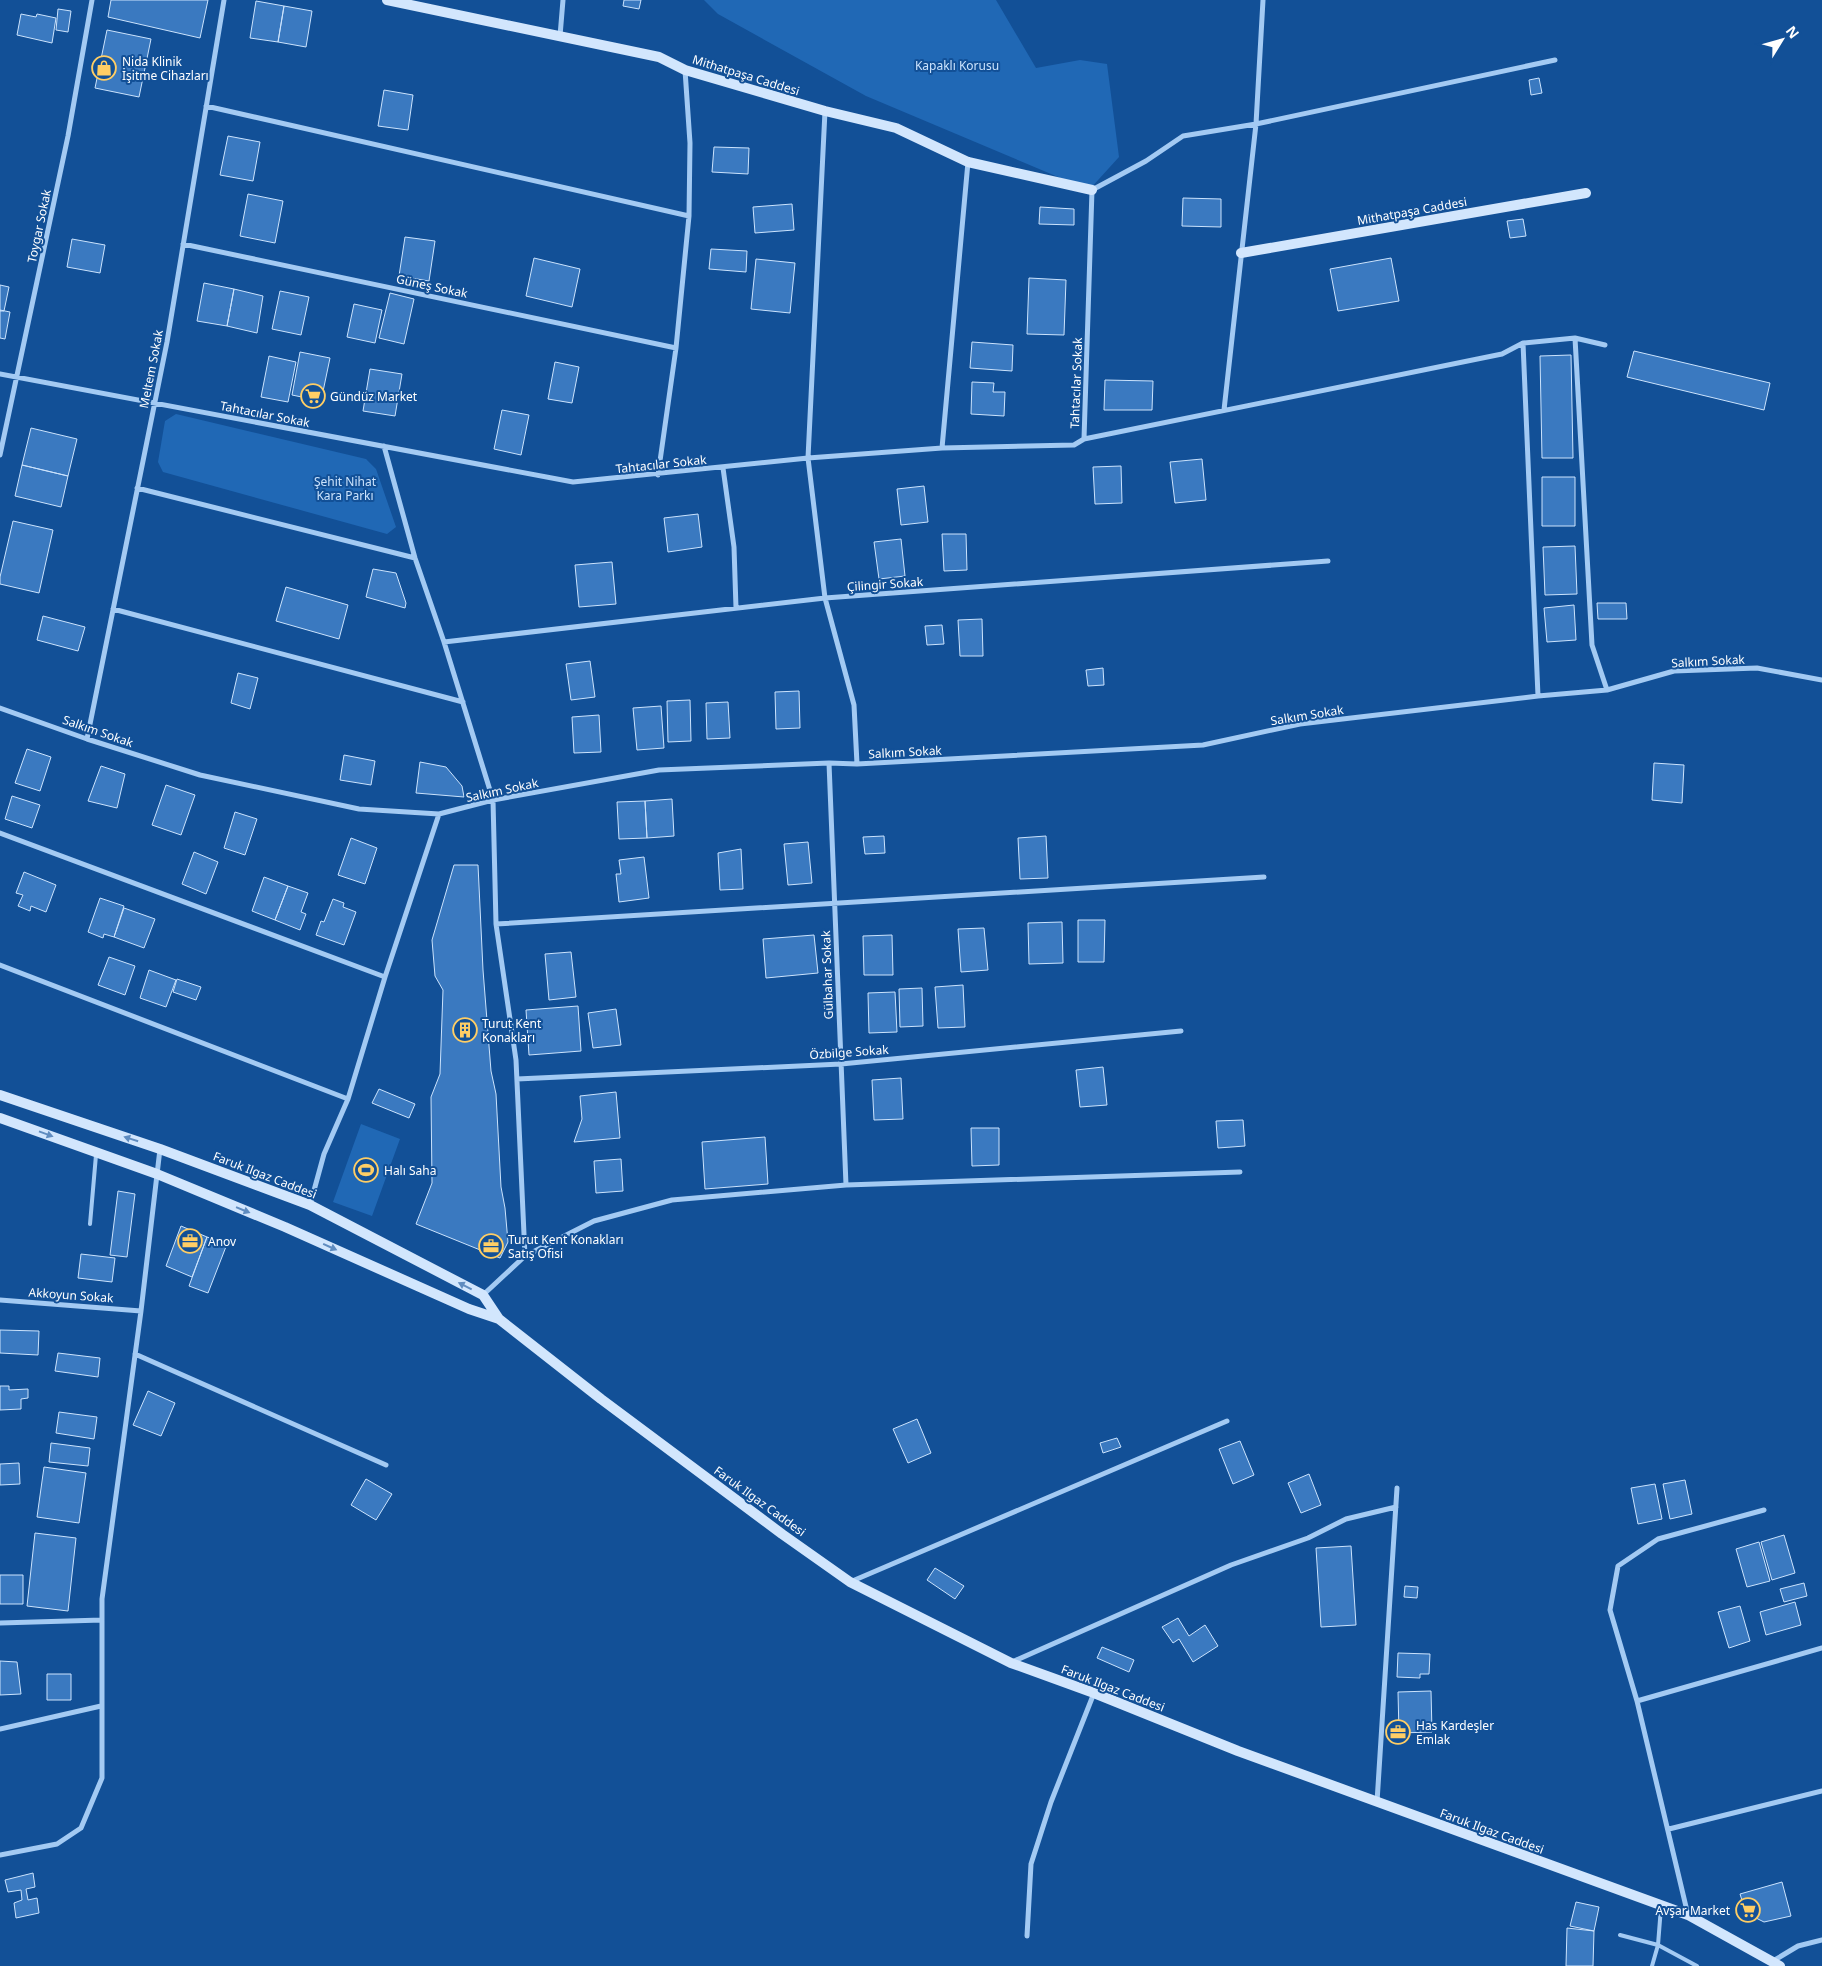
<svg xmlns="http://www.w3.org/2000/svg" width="1822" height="1966" viewBox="0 0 1822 1966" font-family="'Noto Sans',sans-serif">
	<rect width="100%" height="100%" fill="#125097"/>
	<path fill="#2068b5" d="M 704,0 L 996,0 L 1036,68 L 1080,60 L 1107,64 L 1119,157 L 1089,190 L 866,96 L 718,14 Z
		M 176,414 L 366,459 L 376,469 L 396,527 L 387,534 L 163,472 L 158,462 L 165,421 Z
		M 361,1124 L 400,1139 L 372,1216 L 333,1202 Z"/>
	<path fill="#3a79c0" stroke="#cbe3fd" d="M 111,0 L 208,0 L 200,38 L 108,17 Z
		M 624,0 L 641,0 L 639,9 L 623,6 Z
		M 256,1 L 284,6 L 278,42 L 250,38 Z
		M 284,6 L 312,11 L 306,47 L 278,42 Z
		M 58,9 L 71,11 L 68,32 L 56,30 Z
		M 21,14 L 36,17 L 37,14 L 56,18 L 52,43 L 17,35 Z
		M 107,30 L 151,39 L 139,97 L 95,88 Z
		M 1539,78 L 1542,93 L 1531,95 L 1529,80 Z
		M 384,90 L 413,95 L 408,130 L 378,126 Z
		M 228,136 L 260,142 L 253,181 L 220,175 Z
		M 714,147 L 749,148 L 748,174 L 712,172 Z
		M 248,194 L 283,201 L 275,243 L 240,236 Z
		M 1183,198 L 1221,199 L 1221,227 L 1182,226 Z
		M 792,204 L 794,230 L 755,233 L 753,207 Z
		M 1040,207 L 1074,209 L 1074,225 L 1039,224 Z
		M 1523,219 L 1526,236 L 1510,238 L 1507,221 Z
		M 405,237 L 435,241 L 429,281 L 399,276 Z
		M 72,239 L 105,245 L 100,273 L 67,267 Z
		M 711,249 L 747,251 L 746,272 L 709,269 Z
		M 534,258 L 580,269 L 572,307 L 526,296 Z
		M 1391,258 L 1399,301 L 1338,311 L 1330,269 Z
		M 756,259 L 795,263 L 790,313 L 751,309 Z
		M 1029,278 L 1066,280 L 1064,335 L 1027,334 Z
		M 204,283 L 234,289 L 227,326 L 197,321 Z
		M 0,285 L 9,287 L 4,311 L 0,311 Z
		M 234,289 L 263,296 L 257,333 L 227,326 Z
		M 280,291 L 309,297 L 301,335 L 272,329 Z
		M 390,293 L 414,299 L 404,344 L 379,338 Z
		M 354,304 L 382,310 L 375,343 L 347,337 Z
		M 0,310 L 10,312 L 5,339 L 0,338 Z
		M 972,342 L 1013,345 L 1012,371 L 970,368 Z
		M 1634,351 L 1770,383 L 1764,410 L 1627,377 Z
		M 300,352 L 330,358 L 321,401 L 292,395 Z
		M 1571,355 L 1573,458 L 1542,458 L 1540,356 Z
		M 269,356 L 296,362 L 288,402 L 261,397 Z
		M 555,362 L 579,367 L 572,403 L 548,399 Z
		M 370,369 L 402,374 L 395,416 L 363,411 Z
		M 1105,380 L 1153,381 L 1152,410 L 1104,410 Z
		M 972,382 L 994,383 L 993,392 L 1005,392 L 1004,416 L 971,414 Z
		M 502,410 L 529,415 L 521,455 L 494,449 Z
		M 31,428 L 77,439 L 68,476 L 22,465 Z
		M 1202,459 L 1206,500 L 1175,503 L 1170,462 Z
		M 22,465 L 68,476 L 61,507 L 15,496 Z
		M 1121,466 L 1122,503 L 1095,504 L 1093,467 Z
		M 1542,477 L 1575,477 L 1575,526 L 1542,526 Z
		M 924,486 L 928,522 L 901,525 L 897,489 Z
		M 698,514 L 702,547 L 668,552 L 664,518 Z
		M 13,521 L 53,530 L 39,593 L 0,584 L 0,577 Z
		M 942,534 L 966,534 L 967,570 L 944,571 Z
		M 901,539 L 905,576 L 879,579 L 874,542 Z
		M 1575,546 L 1577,594 L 1545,595 L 1543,547 Z
		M 612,562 L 616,604 L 579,607 L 575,565 Z
		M 373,569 L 396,573 L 406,603 L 405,608 L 366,597 Z
		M 286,587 L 348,605 L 339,639 L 276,621 Z
		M 1597,603 L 1626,603 L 1627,619 L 1598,619 Z
		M 1574,605 L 1576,640 L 1547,642 L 1544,608 Z
		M 43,616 L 85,627 L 78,651 L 37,640 Z
		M 982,619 L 983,656 L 960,656 L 958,620 Z
		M 942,625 L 944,644 L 927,645 L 925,626 Z
		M 590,661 L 595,697 L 571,700 L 566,664 Z
		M 1103,668 L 1104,685 L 1088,686 L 1086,670 Z
		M 238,673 L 258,678 L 250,709 L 231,703 Z
		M 799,691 L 800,728 L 776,729 L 775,692 Z
		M 690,700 L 691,741 L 668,742 L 667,701 Z
		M 728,702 L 730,738 L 707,739 L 706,703 Z
		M 661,706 L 664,748 L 637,750 L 633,708 Z
		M 599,715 L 601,752 L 574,753 L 572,717 Z
		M 27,749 L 51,757 L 40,791 L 15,783 Z
		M 344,755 L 375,761 L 371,785 L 340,780 Z
		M 420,762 L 446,767 L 462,786 L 464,797 L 416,793 Z
		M 1654,763 L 1684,765 L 1682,803 L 1652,800 Z
		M 101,766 L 125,774 L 117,808 L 88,801 Z
		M 166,785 L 195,795 L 181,835 L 152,825 Z
		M 12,796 L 40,805 L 32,828 L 5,819 Z
		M 672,799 L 674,836 L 647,838 L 645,801 Z
		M 645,801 L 647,838 L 619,839 L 617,802 Z
		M 235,812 L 257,819 L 245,855 L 224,848 Z
		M 884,836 L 885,853 L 865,854 L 863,837 Z
		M 1046,836 L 1048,878 L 1020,879 L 1018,838 Z
		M 351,838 L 377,848 L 365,884 L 338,875 Z
		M 808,842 L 812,883 L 788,885 L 784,844 Z
		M 741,849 L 743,889 L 720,890 L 718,853 Z
		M 194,852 L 218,862 L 206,894 L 182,884 Z
		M 644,857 L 649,898 L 619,902 L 616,874 L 621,874 L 619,860 Z
		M 454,865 L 478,865 L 483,970 L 491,1071 L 496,1094 L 501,1187 L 505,1208 L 508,1242 L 500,1258 L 416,1224 L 432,1183 L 431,1097 L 440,1074 L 443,990 L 435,976 L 432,940 Z
		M 24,872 L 56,885 L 46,912 L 31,906 L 30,911 L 18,906 L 23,895 L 16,893 Z
		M 264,877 L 288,886 L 275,920 L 252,911 Z
		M 288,886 L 308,893 L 301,912 L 306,914 L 300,930 L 275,920 Z
		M 100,898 L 124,906 L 114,937 L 104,934 L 103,938 L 88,932 Z
		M 333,899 L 344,903 L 343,907 L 356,912 L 344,945 L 316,935 L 321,921 L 324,922 Z
		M 124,908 L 155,919 L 144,948 L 114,937 Z
		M 1078,920 L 1105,920 L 1104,962 L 1078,962 Z
		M 1062,922 L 1063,963 L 1029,964 L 1028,923 Z
		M 984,928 L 988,970 L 961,972 L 958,929 Z
		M 814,935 L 818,973 L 766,978 L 763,939 Z
		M 892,935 L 893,975 L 864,975 L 863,936 Z
		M 571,952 L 576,997 L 549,1000 L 545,954 Z
		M 109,957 L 135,966 L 125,995 L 98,985 Z
		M 149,970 L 176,980 L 166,1007 L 140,998 Z
		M 177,979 L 201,987 L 196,1000 L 173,992 Z
		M 963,985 L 965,1027 L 938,1028 L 935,987 Z
		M 922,988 L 923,1026 L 900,1027 L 899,989 Z
		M 895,992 L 897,1032 L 869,1033 L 868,993 Z
		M 578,1006 L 581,1051 L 529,1055 L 526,1010 Z
		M 616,1009 L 621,1045 L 593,1048 L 588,1013 Z
		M 1103,1067 L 1107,1105 L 1080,1107 L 1076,1070 Z
		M 901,1078 L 903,1119 L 874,1120 L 872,1080 Z
		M 379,1089 L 415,1104 L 409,1118 L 372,1103 Z
		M 616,1092 L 620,1138 L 574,1142 L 582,1119 L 580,1096 Z
		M 1243,1120 L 1245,1146 L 1218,1148 L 1216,1121 Z
		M 971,1128 L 999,1128 L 999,1165 L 972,1166 Z
		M 765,1137 L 768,1184 L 705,1189 L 702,1142 Z
		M 621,1159 L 623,1191 L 596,1193 L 594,1161 Z
		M 118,1191 L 135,1194 L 127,1257 L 110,1255 Z
		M 181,1226 L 207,1237 L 192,1277 L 166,1266 Z
		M 207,1237 L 227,1244 L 208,1293 L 189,1286 Z
		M 81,1254 L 115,1258 L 112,1282 L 78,1278 Z
		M 0,1330 L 39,1331 L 38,1355 L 0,1353 Z
		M 58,1353 L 100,1358 L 98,1377 L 55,1371 Z
		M 0,1386 L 9,1386 L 9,1390 L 28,1389 L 28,1398 L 21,1399 L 21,1409 L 0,1410 Z
		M 148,1391 L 175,1403 L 161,1436 L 133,1425 Z
		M 59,1412 L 97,1417 L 94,1439 L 56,1433 Z
		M 917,1419 L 931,1453 L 908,1463 L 893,1429 Z
		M 1117,1438 L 1121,1447 L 1103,1453 L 1100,1443 Z
		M 1240,1441 L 1254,1475 L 1233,1484 L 1219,1449 Z
		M 51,1443 L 90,1448 L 88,1466 L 49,1462 Z
		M 19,1463 L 20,1484 L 0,1485 L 0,1464 Z
		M 44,1467 L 86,1473 L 79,1523 L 37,1517 Z
		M 1309,1474 L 1321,1505 L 1301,1513 L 1288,1483 Z
		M 366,1479 L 392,1494 L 376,1520 L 351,1505 Z
		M 1685,1480 L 1692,1514 L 1670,1519 L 1663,1484 Z
		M 1655,1484 L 1662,1519 L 1638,1524 L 1631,1488 Z
		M 35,1533 L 76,1538 L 68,1611 L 27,1606 Z
		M 1784,1535 L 1795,1573 L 1772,1580 L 1761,1542 Z
		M 1759,1542 L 1770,1581 L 1747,1587 L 1736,1549 Z
		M 1351,1546 L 1356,1625 L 1321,1627 L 1316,1548 Z
		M 935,1568 L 964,1586 L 955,1599 L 927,1580 Z
		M 0,1575 L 23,1575 L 23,1604 L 0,1604 Z
		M 1804,1583 L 1807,1596 L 1784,1602 L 1780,1589 Z
		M 1405,1586 L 1418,1587 L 1417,1598 L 1404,1597 Z
		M 1795,1602 L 1801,1625 L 1766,1635 L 1760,1612 Z
		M 1740,1606 L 1750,1641 L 1729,1648 L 1718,1612 Z
		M 1178,1618 L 1189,1636 L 1205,1625 L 1218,1646 L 1193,1662 L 1179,1639 L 1173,1643 L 1162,1627 Z
		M 1102,1647 L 1134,1660 L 1129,1672 L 1097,1658 Z
		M 1398,1653 L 1430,1654 L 1429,1674 L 1420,1674 L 1420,1678 L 1397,1677 Z
		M 0,1661 L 17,1662 L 21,1694 L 0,1695 Z
		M 47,1674 L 71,1674 L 71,1700 L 47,1700 Z
		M 1431,1691 L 1432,1732 L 1399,1733 L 1398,1692 Z
		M 33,1873 L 35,1887 L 26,1889 L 28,1900 L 37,1898 L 39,1913 L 16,1918 L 14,1903 L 22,1900 L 21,1890 L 8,1892 L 5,1880 Z
		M 1782,1882 L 1791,1916 L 1764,1922 L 1746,1913 L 1740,1894 Z
		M 1576,1902 L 1599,1907 L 1594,1931 L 1570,1926 Z
		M 1567,1928 L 1594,1931 L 1593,1966 L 1566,1966 Z"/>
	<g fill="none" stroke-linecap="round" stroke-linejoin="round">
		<path stroke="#a3caf3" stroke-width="4" d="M 90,1224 L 96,1155
			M 1620,1935 L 1658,1945 L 1697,1966
			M 1652,1966 L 1658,1945 L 1661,1907"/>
		<path stroke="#a3caf3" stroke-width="5" d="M 560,36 L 563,0
			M 206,106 L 689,216
			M 825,111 L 808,458 L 825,598 L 854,705 L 857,764
			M 183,244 L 676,348
			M 1575,338 L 1592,645 L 1607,690
			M 1523,343 L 1538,696
			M 0,374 L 573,482 L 808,458 L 942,448 L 1074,445 L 1084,439 L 1092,190 L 1146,161 L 1183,136 L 1256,124 L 1555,60
			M 1224,410 L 1256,124 L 1263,0
			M 1084,439 L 1502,354 L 1523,343 L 1575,338 L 1605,345
			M 384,446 L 415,558 L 444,642 L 493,800 L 496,924 L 516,1060 L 525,1256
			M 942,448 L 968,162
			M 0,455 L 68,136 L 92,0
			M 723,468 L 734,547 L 736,608
			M 658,475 L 676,348 L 689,216 L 690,143 L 685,70
			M 137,488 L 415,558
			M 113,609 L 463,702
			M 444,642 L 825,598 L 1328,561
			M 0,708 L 87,739 L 200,775 L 359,809 L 439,814 L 493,800 L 659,770 L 829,763 L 857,764 L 1203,745 L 1300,724 L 1538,696 L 1607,690 L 1674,671 L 1757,668 L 1822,680
			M 87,739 L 167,342 L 224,0
			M 829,763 L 846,1185
			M 0,833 L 385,977
			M 496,924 L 1264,877
			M 0,965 L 348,1099
			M 517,1079 L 841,1064 L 1181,1031
			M 310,1205 L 324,1154 L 348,1099 L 385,977 L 439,814
			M 483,1295 L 525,1256 L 594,1221 L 672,1200 L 846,1185 L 1240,1172
			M 0,1300 L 141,1311
			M 135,1354 L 386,1465
			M 850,1582 L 1227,1421
			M 0,1623 L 102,1620
			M 1012,1662 L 1231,1565 L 1308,1538 L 1346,1519 L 1396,1507
			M 1637,1701 L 1822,1648
			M 0,1729 L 101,1706
			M 1377,1802 L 1397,1488
			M 1669,1829 L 1822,1791
			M 0,1855 L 57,1844 L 81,1828 L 102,1778 L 102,1599 L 141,1311 L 160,1149
			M 1688,1915 L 1637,1701 L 1610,1610 L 1618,1566 L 1658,1539 L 1764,1510
			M 1027,1936 L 1031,1864 L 1051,1802 L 1094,1693
			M 1773,1961 L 1798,1946 L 1822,1940"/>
		<path stroke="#d2e6fd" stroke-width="10" d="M 387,0 L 659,57 L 685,70 L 825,111 L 896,128 L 968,162 L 1092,190
			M 1241,253 L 1586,193
			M 0,1095 L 160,1149 L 310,1205 L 483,1295 L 499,1319 L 601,1399 L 782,1534 L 850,1582 L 1011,1663 L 1094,1693 L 1238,1751 L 1688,1915 L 1780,1966
			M 0,1118 L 157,1174 L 285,1227 L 469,1309 L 499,1319"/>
	</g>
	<defs><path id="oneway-solid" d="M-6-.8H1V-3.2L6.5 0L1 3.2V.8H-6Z" transform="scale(1.25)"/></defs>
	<g fill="#5f8cc0">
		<use href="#oneway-solid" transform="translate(46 1134) rotate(20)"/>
		<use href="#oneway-solid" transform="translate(131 1139) rotate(-162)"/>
		<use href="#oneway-solid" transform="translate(243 1210) rotate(22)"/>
		<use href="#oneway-solid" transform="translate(330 1247) rotate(24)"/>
		<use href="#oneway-solid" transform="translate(465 1286) rotate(-153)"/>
	</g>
	<defs>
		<g id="shop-ring" transform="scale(1.25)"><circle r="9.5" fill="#125097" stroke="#ffce65" stroke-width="1.5"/><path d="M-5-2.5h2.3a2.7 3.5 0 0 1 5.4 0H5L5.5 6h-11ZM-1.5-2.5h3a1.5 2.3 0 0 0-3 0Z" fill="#ffce65"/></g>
		<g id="supermarket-ring" transform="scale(1.25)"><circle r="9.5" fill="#125097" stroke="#ffce65" stroke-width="1.5"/><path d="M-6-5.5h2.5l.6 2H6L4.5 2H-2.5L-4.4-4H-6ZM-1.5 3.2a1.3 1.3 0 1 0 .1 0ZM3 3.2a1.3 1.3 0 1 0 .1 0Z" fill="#ffce65"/></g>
		<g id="building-ring" transform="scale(1.25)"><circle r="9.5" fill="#125097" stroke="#ffce65" stroke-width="1.5"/><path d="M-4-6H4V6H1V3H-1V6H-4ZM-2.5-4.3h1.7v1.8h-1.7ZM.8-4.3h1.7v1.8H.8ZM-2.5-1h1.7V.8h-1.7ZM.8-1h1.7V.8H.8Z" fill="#ffce65"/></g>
		<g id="stadium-ring" transform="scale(1.25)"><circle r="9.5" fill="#125097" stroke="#ffce65" stroke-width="1.5"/><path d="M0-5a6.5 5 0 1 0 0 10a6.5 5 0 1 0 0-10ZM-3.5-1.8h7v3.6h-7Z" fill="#ffce65"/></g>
		<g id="office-ring" transform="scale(1.25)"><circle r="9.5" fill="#125097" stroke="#ffce65" stroke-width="1.5"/><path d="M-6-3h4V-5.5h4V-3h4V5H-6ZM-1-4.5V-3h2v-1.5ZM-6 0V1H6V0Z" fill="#ffce65"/></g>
	</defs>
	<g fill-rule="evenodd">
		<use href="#shop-ring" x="104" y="68"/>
		<use href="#supermarket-ring" x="313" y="396"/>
		<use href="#building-ring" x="465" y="1030"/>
		<use href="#stadium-ring" x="366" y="1170"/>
		<use href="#office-ring" x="190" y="1241"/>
		<use href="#office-ring" x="491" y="1246"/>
		<use href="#office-ring" x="1398" y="1732"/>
		<use href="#supermarket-ring" x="1748" y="1910"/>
	</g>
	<g text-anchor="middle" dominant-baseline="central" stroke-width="4" stroke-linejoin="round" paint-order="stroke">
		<g font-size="12" fill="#fff" stroke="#125097" text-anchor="start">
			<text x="122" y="61">Nida Klinik<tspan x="122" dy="14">İşitme Cihazları</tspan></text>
			<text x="330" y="396">Gündüz Market</text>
			<text x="482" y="1023">Turut Kent<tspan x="482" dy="14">Konakları</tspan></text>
			<text x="384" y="1170">Halı Saha</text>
			<text x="508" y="1239">Turut Kent Konakları<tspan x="508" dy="14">Satış Ofisi</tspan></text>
			<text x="208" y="1241">Anov</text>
			<text x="1416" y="1725">Has Kardeşler<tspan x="1416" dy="14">Emlak</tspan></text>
			<text x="1730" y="1910" text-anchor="end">Avşar Market</text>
		</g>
		<g font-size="12" fill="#cbe3fd" stroke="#125097">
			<text x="957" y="65">Kapaklı Korusu</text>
			<text x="345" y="481">Şehit Nihat<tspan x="345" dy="14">Kara Parkı</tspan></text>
		</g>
		<g font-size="12" fill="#fff" stroke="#125097">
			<text transform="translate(746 75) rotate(17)">Mithatpaşa Caddesi</text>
			<text transform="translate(1412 211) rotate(-10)">Mithatpaşa Caddesi</text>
			<text transform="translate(39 226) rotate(-78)">Toygar Sokak</text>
			<text transform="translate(432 286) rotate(12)">Güneş Sokak</text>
			<text transform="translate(151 369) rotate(-79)">Meltem Sokak</text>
			<text transform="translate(1076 383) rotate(-88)">Tahtacılar Sokak</text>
			<text transform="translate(265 414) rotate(11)">Tahtacılar Sokak</text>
			<text transform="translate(661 464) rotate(-6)">Tahtacılar Sokak</text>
			<text transform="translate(885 584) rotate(-4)">Çilingir Sokak</text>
			<text transform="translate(1708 661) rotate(-3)">Salkım Sokak</text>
			<text transform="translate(1307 715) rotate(-9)">Salkım Sokak</text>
			<text transform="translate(98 731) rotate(19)">Salkım Sokak</text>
			<text transform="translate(905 752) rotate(-3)">Salkım Sokak</text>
			<text transform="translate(502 790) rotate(-12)">Salkım Sokak</text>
			<text transform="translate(827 975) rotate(-92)">Gülbahar Sokak</text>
			<text transform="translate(849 1052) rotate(-4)">Özbilge Sokak</text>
			<text transform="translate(265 1175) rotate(21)">Faruk Ilgaz Caddesi</text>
			<text transform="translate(71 1295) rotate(4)">Akkoyun Sokak</text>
			<text transform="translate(760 1501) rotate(36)">Faruk Ilgaz Caddesi</text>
			<text transform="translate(1113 1688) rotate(21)">Faruk Ilgaz Caddesi</text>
			<text transform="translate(1492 1831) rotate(20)">Faruk Ilgaz Caddesi</text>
		</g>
	</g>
	<g transform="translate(1782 40) rotate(53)" stroke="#125097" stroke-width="4" paint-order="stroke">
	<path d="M0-4L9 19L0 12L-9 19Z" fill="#ffffff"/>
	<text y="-8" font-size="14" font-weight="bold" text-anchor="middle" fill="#ffffff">N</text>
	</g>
</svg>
